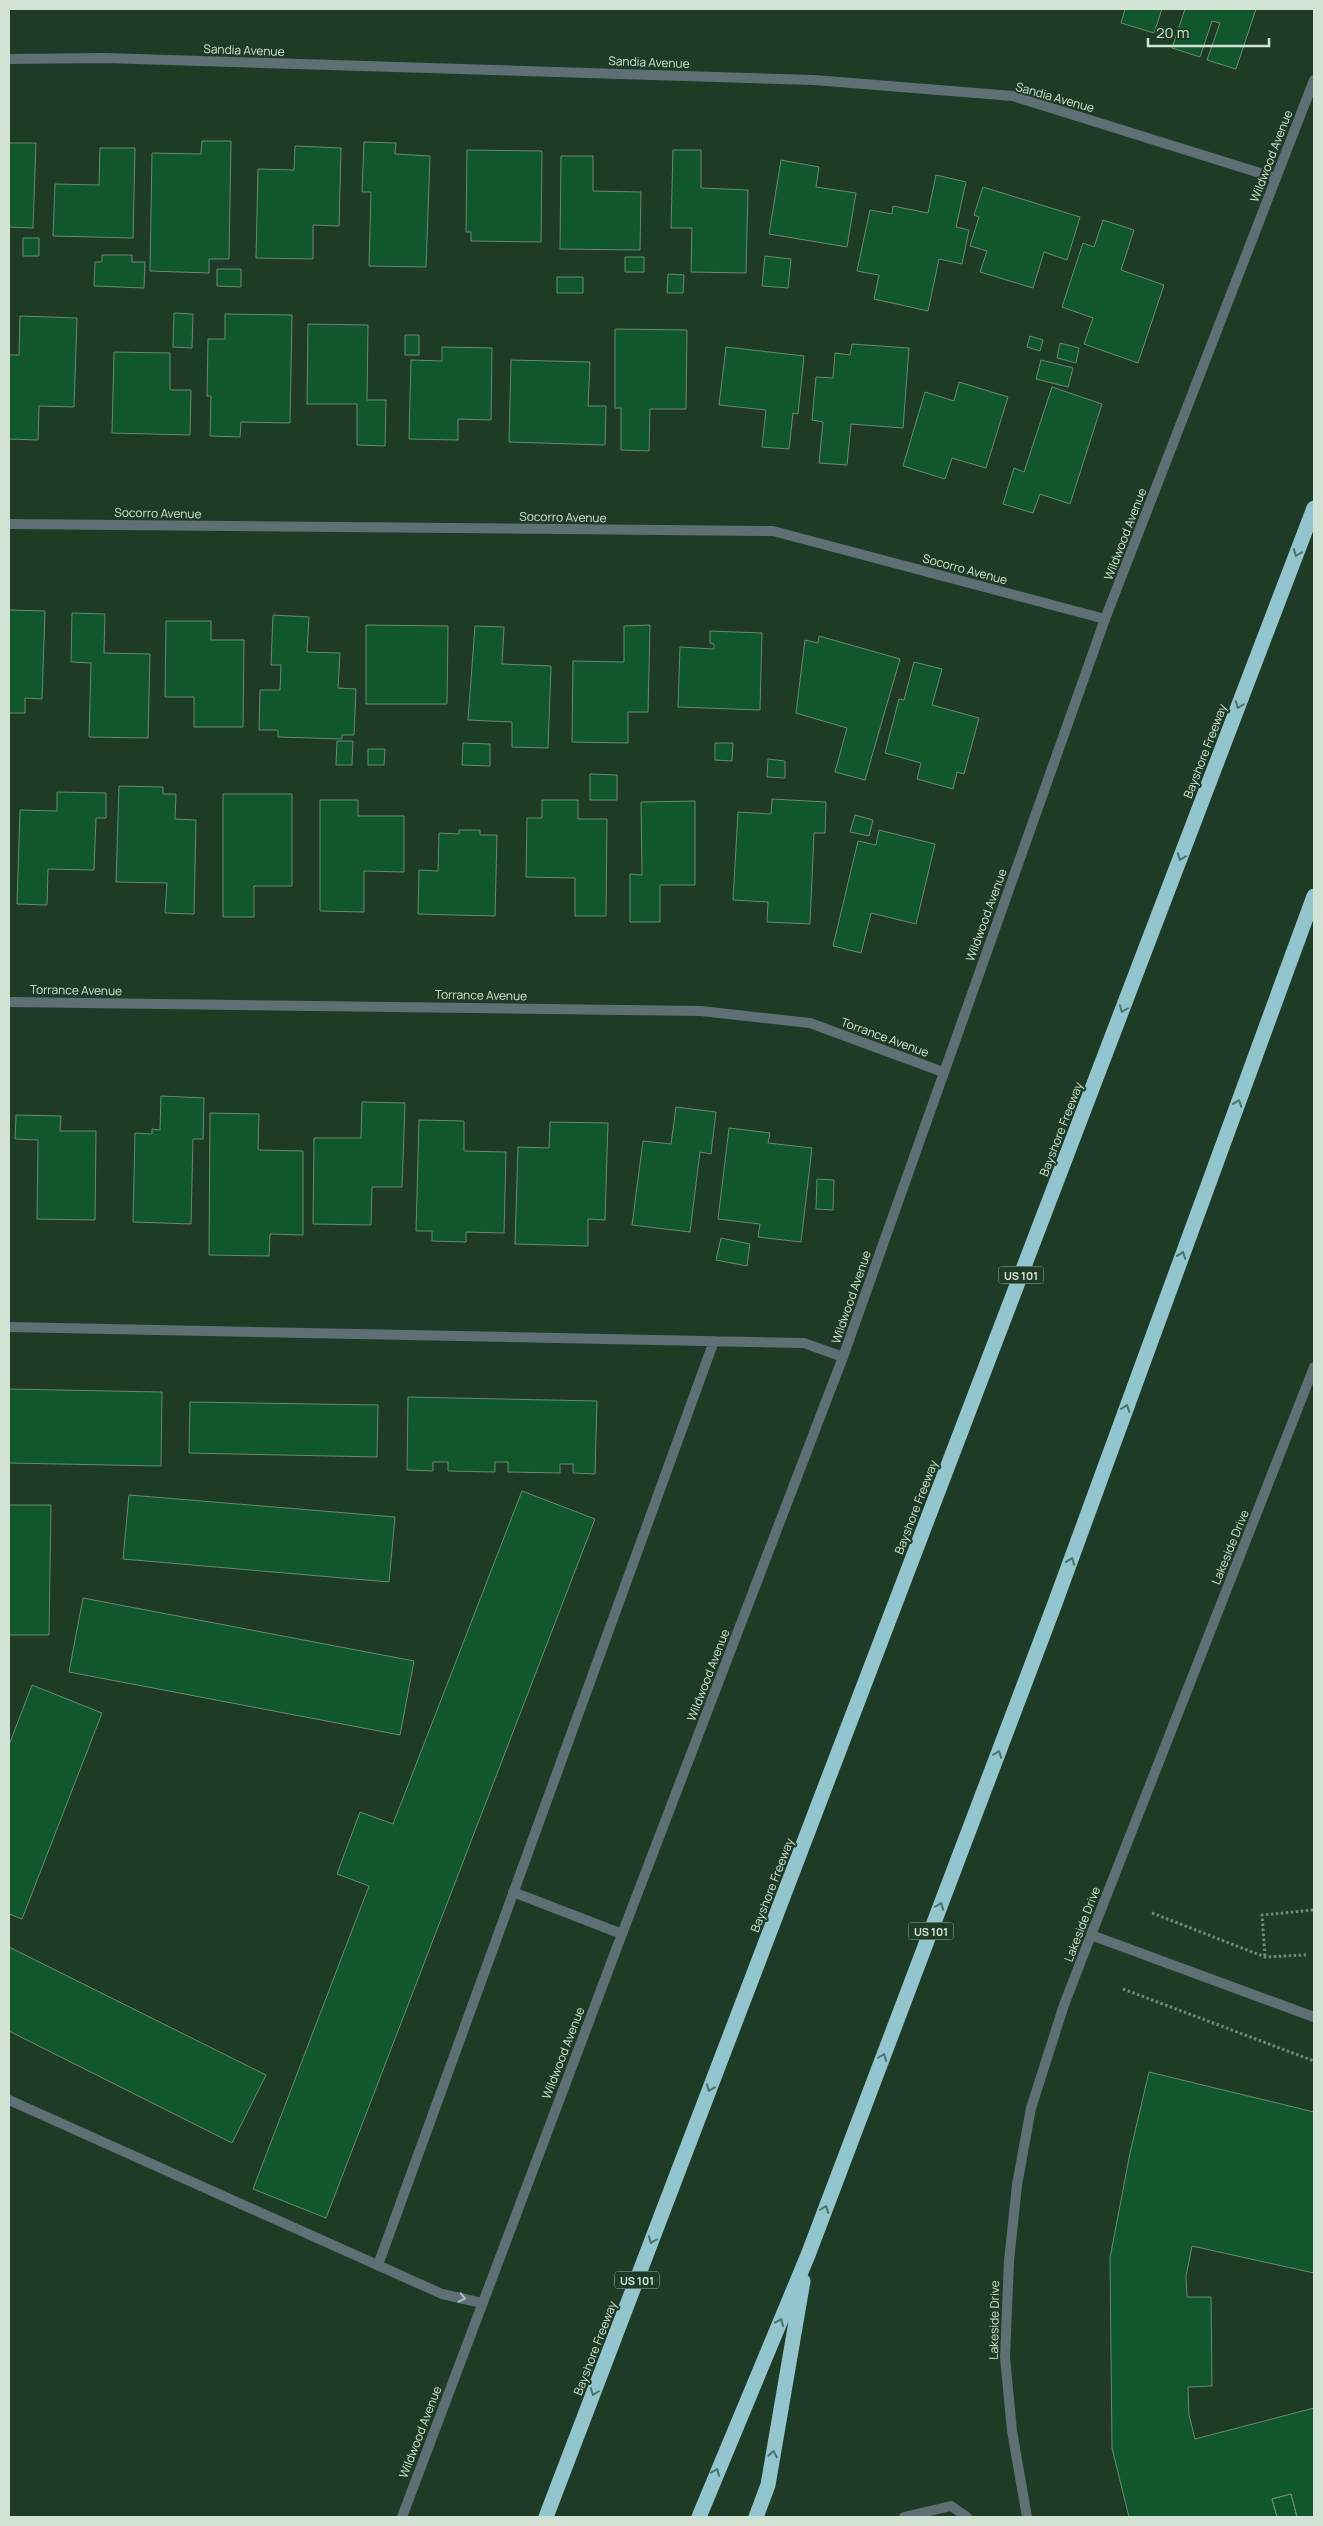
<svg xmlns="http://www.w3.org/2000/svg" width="1323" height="2526" viewBox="0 0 1323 2526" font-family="Manrope,sans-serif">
	<rect width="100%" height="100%" fill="#1e3c25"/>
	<path fill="#10582b" stroke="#698a70" d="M 1125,9 L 1162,9 L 1154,33 L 1121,23 Z
		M 1185,9 L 1256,9 L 1236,69 L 1207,60 L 1220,23 L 1212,21 L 1200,57 L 1172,48 Z
		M 202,141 L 231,141 L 229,259 L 209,259 L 209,273 L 150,271 L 152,153 L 201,154 Z
		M 364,142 L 396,143 L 395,154 L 430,156 L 426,267 L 369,266 L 371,192 L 362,192 Z
		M 9,143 L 36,143 L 33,228 L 9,227 Z
		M 295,146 L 341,148 L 339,226 L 313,225 L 313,259 L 256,258 L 258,169 L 294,170 Z
		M 100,148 L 135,148 L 133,238 L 53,236 L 55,184 L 99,185 Z
		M 467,150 L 542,151 L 541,242 L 471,241 L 471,232 L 466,232 Z
		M 673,150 L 701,150 L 701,188 L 748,190 L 746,273 L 691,272 L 692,228 L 671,228 Z
		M 561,156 L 593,156 L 593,191 L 641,192 L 640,250 L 560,249 Z
		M 781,160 L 819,167 L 816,187 L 856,193 L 847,247 L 769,234 Z
		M 936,175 L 966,182 L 956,227 L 969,230 L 962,264 L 939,259 L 928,311 L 874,299 L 879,275 L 857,271 L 870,210 L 892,214 L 893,206 L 928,213 Z
		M 983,187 L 1080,217 L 1067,260 L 1044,252 L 1033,288 L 980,272 L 987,251 L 970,246 L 979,217 L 974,215 Z
		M 1103,220 L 1134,230 L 1121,270 L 1164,285 L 1138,363 L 1084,344 L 1093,318 L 1062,307 L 1083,243 L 1094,247 Z
		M 23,238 L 39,238 L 39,256 L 23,256 Z
		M 102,255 L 132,255 L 132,262 L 145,262 L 144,288 L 94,286 L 95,262 L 102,262 Z
		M 765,256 L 791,259 L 788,288 L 762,286 Z
		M 625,257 L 644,257 L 644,272 L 625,272 Z
		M 217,269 L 241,269 L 241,287 L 217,286 Z
		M 668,274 L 684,275 L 683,293 L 667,293 Z
		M 557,277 L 583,277 L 583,293 L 557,293 Z
		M 174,313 L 193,314 L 192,348 L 173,347 Z
		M 225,314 L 292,315 L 290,423 L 241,422 L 240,437 L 210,436 L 211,396 L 207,396 L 208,339 L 225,339 Z
		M 20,316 L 77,318 L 74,407 L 39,406 L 38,440 L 9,439 L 9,355 L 19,355 Z
		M 308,324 L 368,325 L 367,400 L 386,400 L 385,446 L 357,445 L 357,404 L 307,404 Z
		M 615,329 L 687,330 L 686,409 L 650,409 L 649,451 L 621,450 L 621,408 L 615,408 Z
		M 405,335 L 419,335 L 419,355 L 405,355 Z
		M 1030,336 L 1043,340 L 1040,351 L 1027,347 Z
		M 1060,343 L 1079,348 L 1076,363 L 1057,358 Z
		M 852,344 L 909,348 L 903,428 L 851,424 L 847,465 L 819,463 L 823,422 L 812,420 L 816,377 L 833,378 L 835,353 L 850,355 Z
		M 442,347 L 492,348 L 491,420 L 458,419 L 458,440 L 409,439 L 411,360 L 442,361 Z
		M 726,347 L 804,356 L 798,414 L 793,413 L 789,449 L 762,447 L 766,410 L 719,405 Z
		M 114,352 L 170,353 L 170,390 L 191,390 L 190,435 L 112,433 Z
		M 511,360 L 590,362 L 588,406 L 606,406 L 605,445 L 509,442 Z
		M 1041,360 L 1073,368 L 1068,387 L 1036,379 Z
		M 959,382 L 1008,397 L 986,468 L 952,458 L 945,479 L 903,466 L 925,392 L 954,401 Z
		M 1052,387 L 1102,404 L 1070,504 L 1040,494 L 1033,513 L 1003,504 L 1014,468 L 1024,472 Z
		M 9,610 L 45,611 L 42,699 L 25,698 L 25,713 L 9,713 Z
		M 72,613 L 105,614 L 104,653 L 150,654 L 148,738 L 89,737 L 91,663 L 71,662 Z
		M 273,615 L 309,617 L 307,652 L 340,653 L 338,688 L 356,689 L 354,735 L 342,735 L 342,739 L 278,737 L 278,730 L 259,730 L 260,690 L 280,690 L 281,665 L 271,665 Z
		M 166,621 L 211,621 L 211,640 L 244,640 L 243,727 L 194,727 L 194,697 L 165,697 Z
		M 366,625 L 448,626 L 447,704 L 366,704 Z
		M 650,625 L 648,712 L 628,712 L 628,743 L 572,742 L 573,661 L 624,662 L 624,626 Z
		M 475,626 L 504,627 L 502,664 L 551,666 L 548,748 L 512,747 L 512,722 L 468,720 Z
		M 710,631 L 762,633 L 760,710 L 678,707 L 680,647 L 714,649 L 714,644 L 710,643 Z
		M 819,636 L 900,659 L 865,780 L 835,772 L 847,728 L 796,713 L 805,640 L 818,643 Z
		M 914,662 L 942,669 L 932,705 L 979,718 L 964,774 L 957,772 L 953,789 L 917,779 L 921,763 L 885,753 L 899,699 L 904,700 Z
		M 337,741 L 353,741 L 352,765 L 336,765 Z
		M 463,743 L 490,744 L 490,766 L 462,765 Z
		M 715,743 L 733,743 L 732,761 L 715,760 Z
		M 368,749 L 385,749 L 384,765 L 368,765 Z
		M 768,759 L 785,761 L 785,778 L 767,777 Z
		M 590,774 L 617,775 L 617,800 L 590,800 Z
		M 119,786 L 163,787 L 163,794 L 176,794 L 175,819 L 196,820 L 194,914 L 165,913 L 167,883 L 116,882 Z
		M 57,792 L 106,793 L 106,818 L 96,818 L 94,870 L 48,869 L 47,905 L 17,904 L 20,810 L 57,811 Z
		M 223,794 L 292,794 L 292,886 L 254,886 L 254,917 L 223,917 Z
		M 772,799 L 826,802 L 825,833 L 814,833 L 810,924 L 767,922 L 768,902 L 733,900 L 738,812 L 771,814 Z
		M 320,800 L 358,800 L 358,816 L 404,816 L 404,872 L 364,871 L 364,912 L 320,911 Z
		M 542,800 L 578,800 L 578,819 L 607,819 L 606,916 L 575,916 L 575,878 L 526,877 L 527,818 L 542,818 Z
		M 695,801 L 695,885 L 660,885 L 660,922 L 630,922 L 630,874 L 642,875 L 641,802 Z
		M 855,815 L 873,820 L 869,836 L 850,832 Z
		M 459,830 L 480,830 L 480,835 L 497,835 L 495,916 L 418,914 L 419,870 L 438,871 L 439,833 L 459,834 Z
		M 879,830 L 935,844 L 916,924 L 871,913 L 861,953 L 833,946 L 858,841 L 876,845 Z
		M 161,1096 L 204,1098 L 203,1139 L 193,1139 L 191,1224 L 133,1222 L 135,1133 L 152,1134 L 152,1129 L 160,1130 Z
		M 362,1102 L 405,1103 L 402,1187 L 372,1187 L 371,1225 L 313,1224 L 314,1138 L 361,1138 Z
		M 676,1107 L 716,1112 L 711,1154 L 700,1152 L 690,1232 L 632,1225 L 643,1141 L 671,1144 Z
		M 210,1113 L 259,1114 L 258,1150 L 303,1151 L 303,1235 L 270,1234 L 269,1256 L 209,1255 Z
		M 16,1115 L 61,1116 L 60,1131 L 96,1131 L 95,1220 L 37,1219 L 38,1140 L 15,1139 Z
		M 419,1120 L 464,1121 L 464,1151 L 506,1152 L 504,1233 L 466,1232 L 466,1242 L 432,1241 L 432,1231 L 416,1231 Z
		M 550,1122 L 608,1123 L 605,1220 L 588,1219 L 588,1246 L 515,1244 L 518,1147 L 549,1148 Z
		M 729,1128 L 770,1133 L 768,1143 L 812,1148 L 801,1242 L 758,1237 L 760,1224 L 718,1219 Z
		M 817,1179 L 834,1180 L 833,1210 L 816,1209 Z
		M 721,1238 L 750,1244 L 747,1266 L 716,1260 Z
		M 9,1389 L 162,1392 L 161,1466 L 9,1463 Z
		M 408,1397 L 597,1401 L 595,1474 L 573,1473 L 573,1464 L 560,1464 L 560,1473 L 508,1472 L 508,1462 L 495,1462 L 495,1472 L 448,1471 L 448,1462 L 433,1462 L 433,1471 L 407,1470 Z
		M 190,1402 L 378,1405 L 377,1457 L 189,1453 Z
		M 522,1491 L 595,1519 L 326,2218 L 253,2189 L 369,1886 L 337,1874 L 360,1812 L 393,1824 Z
		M 129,1495 L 395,1517 L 389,1582 L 123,1559 Z
		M 9,1505 L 51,1505 L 49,1635 L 9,1635 Z
		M 83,1598 L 414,1661 L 400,1735 L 69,1672 Z
		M 32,1685 L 102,1713 L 22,1919 L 9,1914 L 9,1745 Z
		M 9,1947 L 266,2075 L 232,2143 L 9,2031 Z
		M 1149,2072 L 1314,2112 L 1314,2273 L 1192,2246 L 1186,2276 L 1187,2297 L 1211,2297 L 1212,2386 L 1188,2387 L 1189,2415 L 1195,2439 L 1314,2408 L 1314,2517 L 1297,2517 L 1291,2494 L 1272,2499 L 1277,2517 L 1129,2517 L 1112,2448 L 1110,2258 L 1130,2153 Z
		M 1291,2494 L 1297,2517 L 1277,2517 L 1272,2499 Z"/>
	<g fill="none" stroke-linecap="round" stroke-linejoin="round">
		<path stroke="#718a76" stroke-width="3" stroke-dasharray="2.5 2.5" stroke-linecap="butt" d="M 1152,1913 L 1265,1957 L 1306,1955
			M 1265,1956 L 1262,1915 L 1314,1910
			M 1123,1989 L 1314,2061"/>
		<path stroke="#5d7175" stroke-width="10" d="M 9,1327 L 804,1343 L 843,1357
			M 513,1892 L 622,1934
			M 1091,1935 L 1314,2017
			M 9,2100 L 442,2294 L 482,2303
			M 378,2265 L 714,1341
			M 904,2517 L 951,2506 L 967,2517"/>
		<path stroke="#5d7175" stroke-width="10" d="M 9,59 L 105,58 L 814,80 L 1013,96 L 1276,178
			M 9,524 L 773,531 L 1105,619
			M 9,1002 L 701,1011 L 810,1023 L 943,1072"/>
		<path stroke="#5d7175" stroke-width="10" d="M 402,2517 L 622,1934 L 843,1357 L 1105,619 L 1314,80
			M 1027,2517 L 1012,2431 L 1005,2357 L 1009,2261 L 1017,2185 L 1031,2108 L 1064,2005 L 1091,1935 L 1314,1367"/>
		<path stroke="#92c5ce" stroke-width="15" d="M 546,2517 L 1314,508
			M 699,2517 L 808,2255 L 1054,1606 L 1314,896
			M 756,2517 L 768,2485 L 803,2281"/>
	</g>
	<defs><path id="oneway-chevron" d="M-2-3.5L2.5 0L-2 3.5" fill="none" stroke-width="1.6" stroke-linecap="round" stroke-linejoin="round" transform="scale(1.25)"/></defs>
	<g stroke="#4c7369">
		<use href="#oneway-chevron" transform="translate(1297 553) rotate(111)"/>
		<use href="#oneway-chevron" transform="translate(1239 705) rotate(111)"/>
		<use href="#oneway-chevron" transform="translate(1181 857) rotate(111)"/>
		<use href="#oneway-chevron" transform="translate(1123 1009) rotate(111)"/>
		<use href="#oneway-chevron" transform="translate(1238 1103) rotate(-70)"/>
		<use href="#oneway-chevron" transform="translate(1182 1255) rotate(-70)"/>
		<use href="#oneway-chevron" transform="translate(1126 1408) rotate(-70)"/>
		<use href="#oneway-chevron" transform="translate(1071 1561) rotate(-70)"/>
		<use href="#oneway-chevron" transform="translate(998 1754) rotate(-69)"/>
		<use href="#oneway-chevron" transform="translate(940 1906) rotate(-69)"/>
		<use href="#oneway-chevron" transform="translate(883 2057) rotate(-69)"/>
		<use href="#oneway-chevron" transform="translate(710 2088) rotate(111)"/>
		<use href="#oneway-chevron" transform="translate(825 2209) rotate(-69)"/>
		<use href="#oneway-chevron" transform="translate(652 2240) rotate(111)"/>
		<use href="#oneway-chevron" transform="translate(780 2322) rotate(-67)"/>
		<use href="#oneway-chevron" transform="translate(594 2392) rotate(111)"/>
		<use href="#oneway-chevron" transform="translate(773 2454) rotate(-80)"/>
		<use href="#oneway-chevron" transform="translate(716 2472) rotate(-68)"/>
	</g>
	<use stroke="#aec1b8" href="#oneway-chevron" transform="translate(462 2298) rotate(13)"/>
	<g text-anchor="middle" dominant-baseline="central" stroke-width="4" stroke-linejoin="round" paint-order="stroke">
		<g fill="#1e3c25" stroke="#9bb1a0" stroke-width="1">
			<rect x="998.5" y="1266.5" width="45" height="17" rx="4"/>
			<rect x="908.5" y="1922.5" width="45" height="17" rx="4"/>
			<rect x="614.5" y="2271.5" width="45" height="17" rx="4"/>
		</g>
		<g font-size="11" font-weight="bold" fill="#d1e3d4">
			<text x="1021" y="1275">US 101</text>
			<text x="931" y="1931">US 101</text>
			<text x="637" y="2280">US 101</text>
		</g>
		<g font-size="12" fill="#d1e3d4" stroke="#1e3c25">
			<text transform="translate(244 50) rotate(2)">Sandia Avenue</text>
			<text transform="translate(649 62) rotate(2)">Sandia Avenue</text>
			<text transform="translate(1055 97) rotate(16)">Sandia Avenue</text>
			<text transform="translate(1271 156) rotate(-69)">Wildwood Avenue</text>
			<text transform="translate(158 513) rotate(1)">Socorro Avenue</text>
			<text transform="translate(563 517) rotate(1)">Socorro Avenue</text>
			<text transform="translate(1125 534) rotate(-69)">Wildwood Avenue</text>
			<text transform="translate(965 569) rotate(15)">Socorro Avenue</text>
			<text transform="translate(1205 751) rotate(-69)">Bayshore Freeway</text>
			<text transform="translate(986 915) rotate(-70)">Wildwood Avenue</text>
			<text transform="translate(76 990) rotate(1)">Torrance Avenue</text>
			<text transform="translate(481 995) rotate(1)">Torrance Avenue</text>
			<text transform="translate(885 1037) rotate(20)">Torrance Avenue</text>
			<text transform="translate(1061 1129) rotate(-69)">Bayshore Freeway</text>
			<text transform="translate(851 1297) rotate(-71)">Wildwood Avenue</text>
			<text transform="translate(916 1507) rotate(-69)">Bayshore Freeway</text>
			<text transform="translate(1230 1547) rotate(-68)">Lakeside Drive</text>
			<text transform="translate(708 1675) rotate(-69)">Wildwood Avenue</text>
			<text transform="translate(772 1885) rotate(-69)">Bayshore Freeway</text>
			<text transform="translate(1082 1924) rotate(-69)">Lakeside Drive</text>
			<text transform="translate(563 2053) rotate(-69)">Wildwood Avenue</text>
			<text transform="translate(994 2320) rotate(-89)">Lakeside Drive</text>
			<text transform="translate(595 2348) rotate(-69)">Bayshore Freeway</text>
			<text transform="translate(420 2432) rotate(-69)">Wildwood Avenue</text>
		</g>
	</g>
	<rect width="1323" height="2526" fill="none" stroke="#d1e3d4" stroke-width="20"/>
	<path d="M1148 38v8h121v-8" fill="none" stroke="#d1e3d4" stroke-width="2.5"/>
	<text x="1156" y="38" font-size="15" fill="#d1e3d4" stroke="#1e3c25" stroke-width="4" paint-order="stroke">20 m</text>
</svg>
